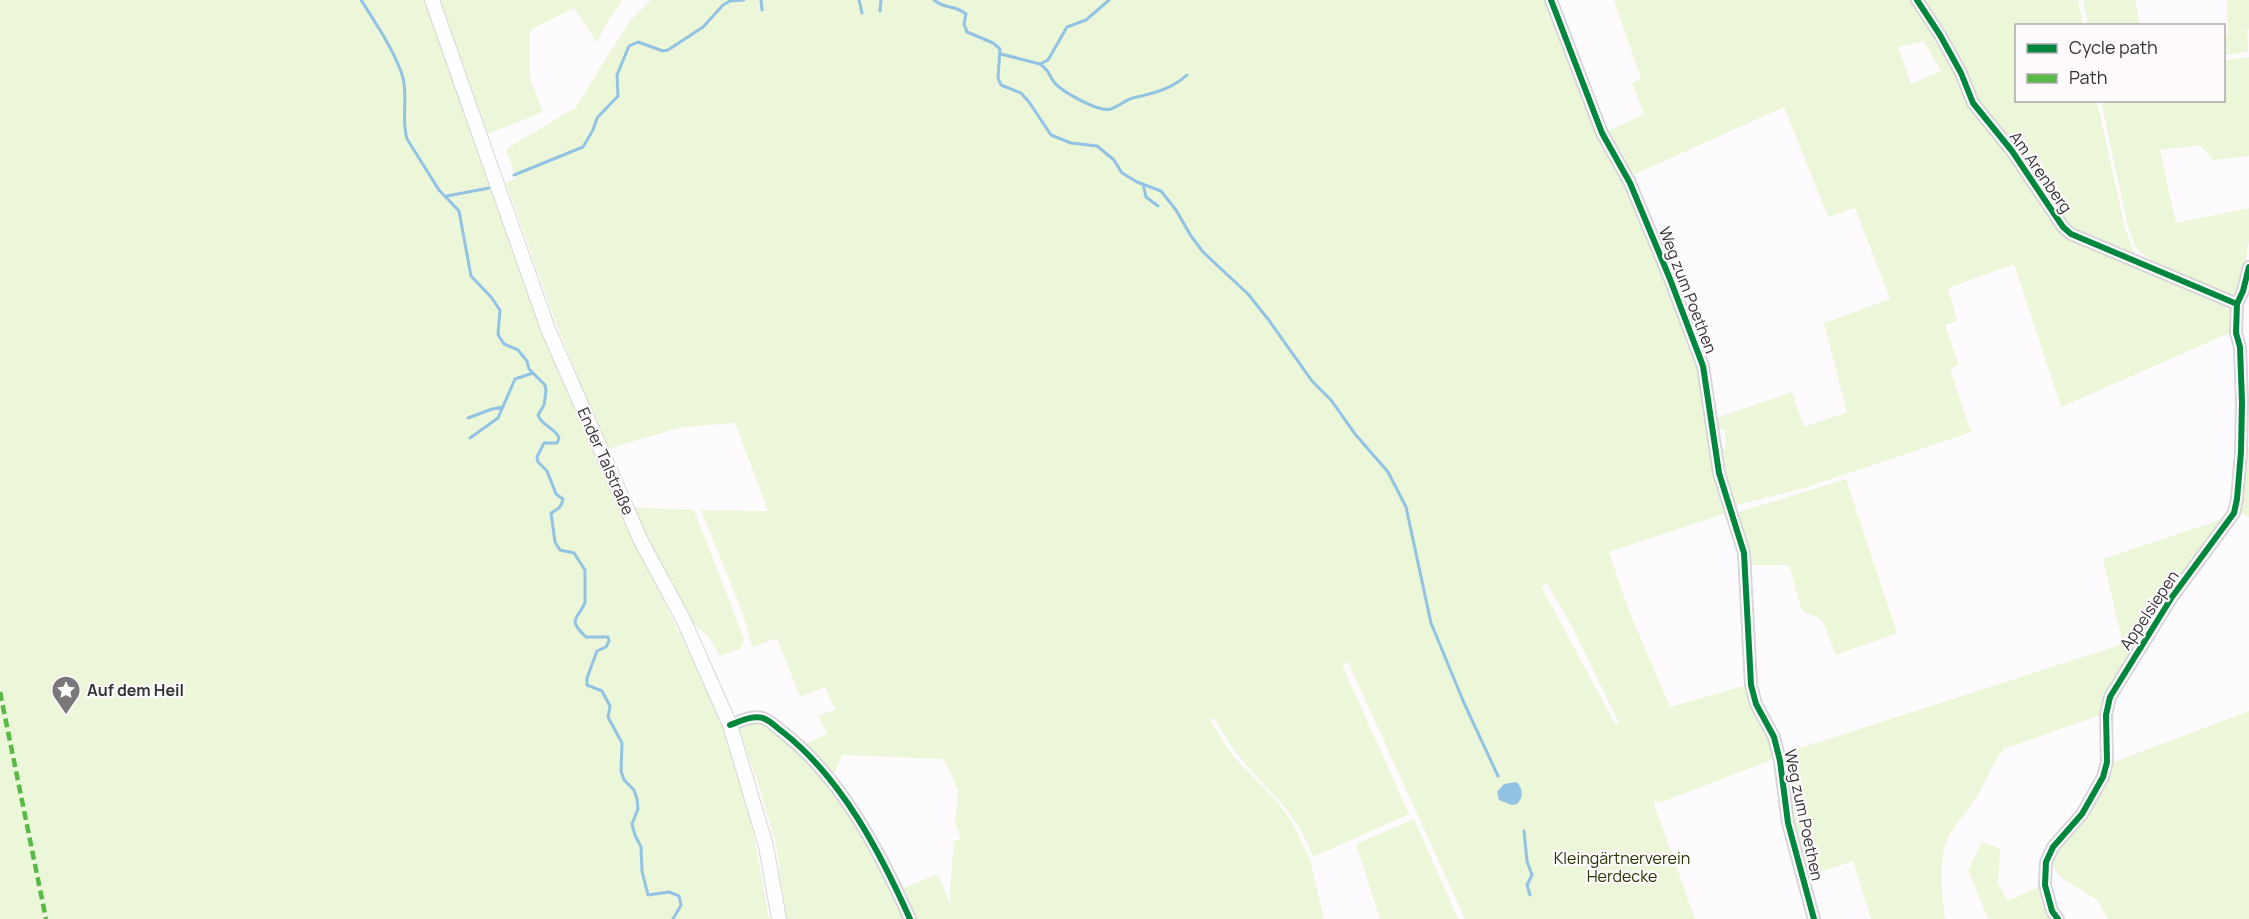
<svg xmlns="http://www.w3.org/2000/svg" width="2249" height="919" viewBox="0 0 2249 919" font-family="Manrope,sans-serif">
	<rect width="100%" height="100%" fill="#fdfbfd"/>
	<path fill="#ecf6d8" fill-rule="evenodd" d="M 0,0 L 426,0 L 542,333 L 605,478 L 724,726 L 747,796 L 769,919 L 0,919 Z
		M 438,0 L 623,0 L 609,19 L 597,42 L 574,8 L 530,30 L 530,78 L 543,112 L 488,134 Z
		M 651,0 L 1547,0 L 1632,194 L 1701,367 L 1730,512 L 1609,552 L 1626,603 L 1670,707 L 1747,685 L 1771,737 L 1777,758 L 1659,803 L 1655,800 L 1654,804 L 1695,919 L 1465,919 L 1348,662 L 1342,665 L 1409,814 L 1313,857 C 1297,811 1266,790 1237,754 C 1228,743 1222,730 1214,718 L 1210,720 L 1231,754 L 1276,800 L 1292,822 L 1310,860 L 1324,919 L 912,919 L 898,890 L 938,874 L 951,906 L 950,890 L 954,841 L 961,840 L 955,822 L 958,790 L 944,759 L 843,755 L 831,779 L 803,745 L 827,734 L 818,716 L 835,709 L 825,687 L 800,697 L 777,638 L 752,647 L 744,617 L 701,510 L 768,511 L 735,423 L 682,427 L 607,449 L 557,326 L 506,183 L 516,178 L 506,149 L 575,108 L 629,22 ZM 1544,584 L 1548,585 L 1574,630 L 1619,723 L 1615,724 L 1542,588 Z
		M 1614,0 L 2078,0 L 2083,25 L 2016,26 L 2016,100 L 2097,101 L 2125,228 L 2133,250 L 2142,261 L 2072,232 L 2065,225 L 2014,149 L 1975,102 L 1963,72 L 1943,34 L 1935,37 L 1958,74 L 1970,104 L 2010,151 L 2062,229 L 2070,235 L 2231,306 L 2234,331 L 2061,407 L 2014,264 L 1948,288 L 1957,321 L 1945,325 L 1959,364 L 1950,369 L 1971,432 L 1801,489 L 1733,506 L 1719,450 L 1726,449 L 1725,429 L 1717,429 L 1716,418 L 1792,392 L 1804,427 L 1847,412 L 1824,323 L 1890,299 L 1855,208 L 1828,217 L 1784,107 L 1631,176 L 1604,133 L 1644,114 L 1632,83 L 1641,79 ZM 1924,41 L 1941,71 L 1911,84 L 1898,47 Z
		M 2083,0 L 2135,0 L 2140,25 L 2088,25 Z
		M 2227,0 L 2249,0 L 2249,29 L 2240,32 L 2247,31 L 2248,52 L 2224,55 L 2224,35 L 2228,34 Z
		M 2249,57 L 2249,156 L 2213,160 L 2200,145 L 2160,150 L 2176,223 L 2249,208 L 2249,241 L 2240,291 L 2233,295 L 2158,266 L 2136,248 L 2128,227 L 2101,101 L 2224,100 L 2224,61 Z
		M 2249,447 L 2249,517 L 2238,512 L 2242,450 Z
		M 1846,479 L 1897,633 L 1836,655 L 1822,620 L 1802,611 L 1789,565 L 1749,565 L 1736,513 Z
		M 631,507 L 694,510 L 744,639 L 740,649 L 720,656 L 707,635 L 686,618 Z
		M 2226,518 L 2103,714 L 2004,749 C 1992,764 1986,781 1976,798 C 1968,812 1954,824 1947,840 C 1938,860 1942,898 1945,919 L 1871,919 L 1853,861 L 1805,877 L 1792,821 L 1782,754 L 2123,644 L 2103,559 Z
		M 2249,711 L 2249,919 L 2108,919 L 2097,900 L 2059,876 L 2052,863 L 2057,851 L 2109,764 Z
		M 752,719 L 765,721 L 800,749 L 856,818 L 908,919 L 786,919 L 776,845 L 761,792 L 738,727 Z
		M 1414,819 L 1458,919 L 1380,919 L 1356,844 Z
		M 1982,842 L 2000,849 L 1998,884 L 2008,901 L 2040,886 L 2054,919 L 1988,919 L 1968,870 Z"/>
	<path fill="#92c3e4" d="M 1517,782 C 1523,790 1524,797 1517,804 L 1512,805 L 1499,800 L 1497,792 L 1504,784 Z"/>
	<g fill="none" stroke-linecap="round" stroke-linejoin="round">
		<path stroke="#92c3e4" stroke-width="3" d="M 361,0 C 375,22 396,53 403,78 C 408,98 401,120 407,139 L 439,190 L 459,211 L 471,276 L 491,297 L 500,310 L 498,334 L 500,338 L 504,344 L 518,350 L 527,361 L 529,369 L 545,385 L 546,391 L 544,405 L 538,415 C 542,427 555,427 559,438 L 557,443 L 544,443 L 537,457 L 538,462 L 547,471 L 556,494 L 563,499 C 562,507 558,509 551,513 L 555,542 L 560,550 L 574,553 L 585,570 L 585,603 C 577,620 567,619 586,637 L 608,637 L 609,641 L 606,647 L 597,651 L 587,678 L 587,685 L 602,691 L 610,706 L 608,717 L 622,743 L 621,771 L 624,780 L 634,790 L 637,799 L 638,809 L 632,824 L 635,835 L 641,847 L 642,871 L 648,895 L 669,892 L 679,896 L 681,905 L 673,919
			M 761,0 L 762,10
			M 859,0 L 862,13
			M 934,0 C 946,10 954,4 966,14 L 964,24 L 967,32 L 993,43 L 1000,49 L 998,78 L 1001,85 L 1021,93 L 1029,102 L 1051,135 L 1071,143 L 1097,146 L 1114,160 L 1122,173 L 1137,182 L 1161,191 L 1176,210 L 1191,236 L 1203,252 L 1248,294 L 1268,319 L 1312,381 L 1331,400 L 1355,434 L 1388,472 L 1406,507 L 1431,623 L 1464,703 L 1498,776
			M 880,11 L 881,0
			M 1001,54 L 1040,64 L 1048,60 L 1067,27 L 1086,20 L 1109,0
			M 1040,64 C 1051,72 1047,73 1054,82 C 1061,91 1099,113 1111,109 C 1120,106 1127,98 1137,97 C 1155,93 1173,88 1187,75
			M 514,175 L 583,147 L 593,130 L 597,118 L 618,96 L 617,75 L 629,46 L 638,42 L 663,51 L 668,50 L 703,27 L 723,5 L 730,1 L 744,0
			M 1143,184 L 1146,197 L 1158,206
			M 447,196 L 489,188
			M 468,418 L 492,409 L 503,407
			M 470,438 L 498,418 L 515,379 L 533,373
			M 1524,831 L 1527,861 L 1532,875 L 1527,885 L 1530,895"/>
		<g stroke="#d8d6d8" stroke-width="14">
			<path id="street" d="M 1551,0 L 1602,133 L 1630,183 L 1670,279 L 1703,366 L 1719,473 L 1744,553 L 1751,685 L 1756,704 L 1774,737 L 1780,761 L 1788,823 L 1814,919
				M 1917,0 L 1940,35 L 1961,73 L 1973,103 L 2012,151 L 2063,227 L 2071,234 L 2237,304
				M 730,725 C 741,721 754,714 765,719 C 772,722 778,729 784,733 C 842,779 880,852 910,919
				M 2058,919 L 2052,911 L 2045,885 L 2046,862 L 2053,847 L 2082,814 L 2103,777 L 2107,762 L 2106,715 L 2110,697 L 2172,597 L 2234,513 L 2237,499 L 2241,452 L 2242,402 L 2240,347 L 2236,333 L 2237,304 L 2243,291 L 2249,267"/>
		</g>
		<g stroke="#d8d6d8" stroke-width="16">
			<path id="secondary" d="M 432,0 L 548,329 L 641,541 L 683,619 L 730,725 L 766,846 L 779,919"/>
		</g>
		<use href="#street" stroke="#fffeff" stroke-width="10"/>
		<use href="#secondary" stroke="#fffeff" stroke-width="14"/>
		<path stroke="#58b947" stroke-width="4.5" stroke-dasharray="9 4.5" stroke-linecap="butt" d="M 0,692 L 46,919"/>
		<g stroke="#fefafe" stroke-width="10">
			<path id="cycleway" d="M 1551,0 L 1602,133 L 1630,183 L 1670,279 L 1703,366 L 1719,473 L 1744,553 L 1751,685 L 1756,704 L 1774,737 L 1780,761 L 1788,823 L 1814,919
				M 1917,0 L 1940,35 L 1961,73 L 1973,103 L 2012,151 L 2063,227 L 2071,234 L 2237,304
				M 730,725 C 741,721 754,714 765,719 C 772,722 778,729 784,733 C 842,779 880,852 910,919
				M 2058,919 L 2052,911 L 2045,885 L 2046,862 L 2053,847 L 2082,814 L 2103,777 L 2107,762 L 2106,715 L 2110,697 L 2172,597 L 2234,513 L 2237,499 L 2241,452 L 2242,402 L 2240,347 L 2236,333 L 2237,304 L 2243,291 L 2249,267"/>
		</g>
		<use href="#cycleway" stroke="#00873e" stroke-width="6"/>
	</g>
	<defs>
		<g id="sight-pin" transform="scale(1.5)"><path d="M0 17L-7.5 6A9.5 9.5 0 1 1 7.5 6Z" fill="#7a787a" stroke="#fefafe"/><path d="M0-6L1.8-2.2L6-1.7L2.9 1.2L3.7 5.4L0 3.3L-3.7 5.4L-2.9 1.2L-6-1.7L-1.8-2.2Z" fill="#fff"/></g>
	</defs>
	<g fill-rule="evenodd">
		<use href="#sight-pin" x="66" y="690"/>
	</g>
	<g text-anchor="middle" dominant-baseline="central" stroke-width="4.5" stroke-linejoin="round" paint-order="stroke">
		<g font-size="16" fill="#333233" stroke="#fefafe">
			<text transform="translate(2041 172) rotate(55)">Am Arenberg</text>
			<text transform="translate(1688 290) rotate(69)">Weg zum Poethen</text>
			<text transform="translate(606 461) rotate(66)">Ender Talstraße</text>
			<text transform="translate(2149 610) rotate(-56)">Appelsiepen</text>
			<text transform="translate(1804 815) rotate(78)">Weg zum Poethen</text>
		</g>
		<g font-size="16" font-weight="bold" fill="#333233" stroke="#fefafe" text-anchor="start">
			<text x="87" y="690">Auf dem Heil</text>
		</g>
		<g font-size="16" fill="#293600" stroke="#fefafe">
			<text x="1622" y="858">Kleingärtnerverein<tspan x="1622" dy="18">Herdecke</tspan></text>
		</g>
	</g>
	<rect x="2015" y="24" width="210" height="78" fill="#fefafe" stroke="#adaaad" stroke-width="1.5"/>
	<rect x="2027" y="44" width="30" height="9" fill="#00873e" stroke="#adaaad" stroke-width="1.5"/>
	<text x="2069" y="54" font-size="18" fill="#333233">Cycle path</text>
	<rect x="2027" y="74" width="30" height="9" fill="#58b947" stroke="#adaaad" stroke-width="1.5"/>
	<text x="2069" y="84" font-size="18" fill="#333233">Path</text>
</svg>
